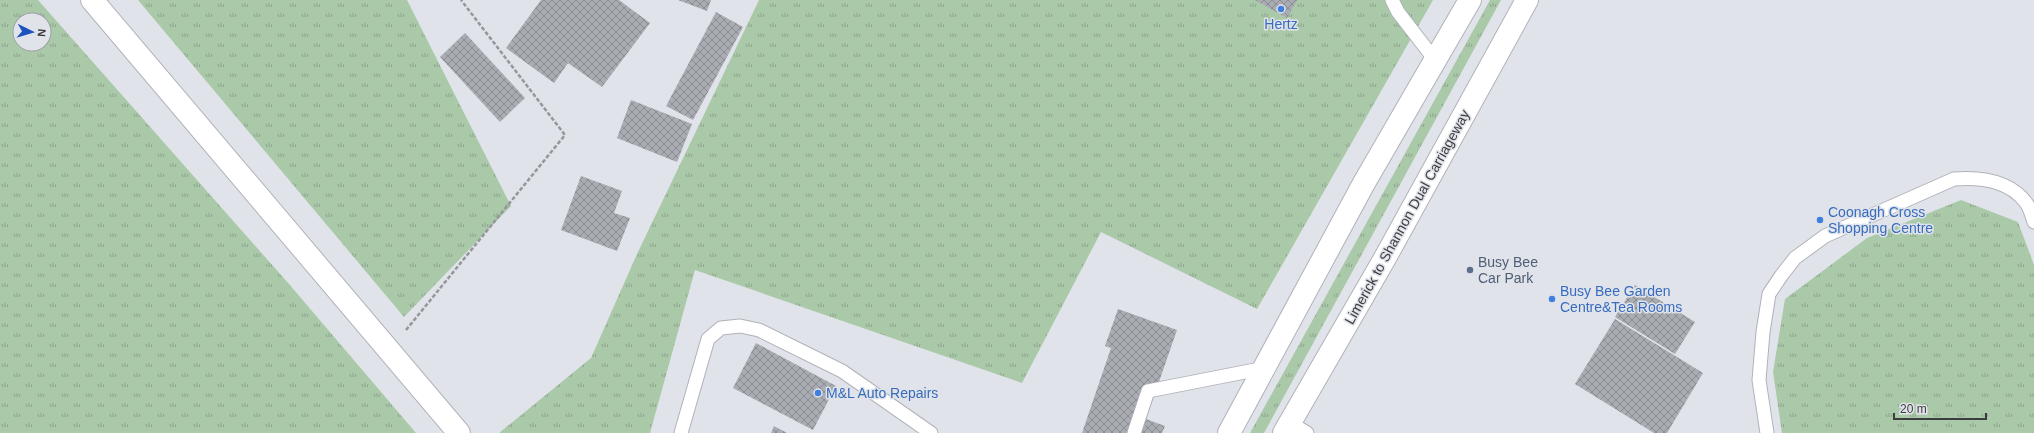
<svg xmlns="http://www.w3.org/2000/svg" width="2034" height="433" viewBox="0 0 2034 433" font-family="Arial,sans-serif">
	<defs>
		<pattern id="grass-tufts" width="24" height="20" patternUnits="userSpaceOnUse"><rect width="24" height="20" fill="#aac9a9"/><path d="M3 7l-1-3M5 7V3M7 7l1-3M15 17l-1-3M17 17v-4M19 17l1-3" fill="none" stroke="#8ca48b"/></pattern>
		<pattern id="building-cross-hatch" width="8" height="8" patternUnits="userSpaceOnUse"><rect width="8" height="8" fill="#aaacb3"/><path d="M0 0l8 8M0 8l8-8" fill="none" stroke="#8c8d93"/></pattern>
	</defs>
	<rect width="100%" height="100%" fill="#e1e3ea"/>
	<path fill="url(#grass-tufts)" fill-rule="evenodd" d="M 0,0 L 38,0 L 289,284 L 416,433 L 0,433 ZM 20,20 L 44,20 L 44,44 L 20,44 Z
		M 138,0 L 407,0 L 511,206 L 404,317 Z
		M 759,0 L 1433,0 L 1257,309 L 1101,232 L 1022,383 L 695,270 L 650,433 L 499,433 L 591,358 L 637,254 Z
		M 1490,0 L 1501,0 L 1264,433 L 1250,433 Z
		M 1961,200 L 2018,222 L 2034,265 L 2034,433 L 1782,433 L 1773,372 L 1785,299 L 1867,238 Z"/>
	<path fill="url(#building-cross-hatch)" d="M 541,0 L 619,0 L 650,23 L 602,87 L 568,63 L 554,83 L 506,48 Z
		M 678,0 L 711,0 L 707,11 Z
		M 1255,0 L 1297,0 L 1287,18 Z
		M 716,12 L 743,27 L 693,120 L 666,106 Z
		M 465,33 L 525,98 L 500,122 L 440,57 Z
		M 631,100 L 692,124 L 677,162 L 617,138 Z
		M 581,176 L 622,191 L 614,213 L 630,218 L 617,251 L 561,230 Z
		M 1635,285 L 1695,322 L 1675,354 L 1615,317 Z
		M 1118,309 L 1177,330 L 1146,419 L 1165,426 L 1162,433 L 1082,433 L 1111,348 L 1105,346 Z
		M 1615,319 L 1703,373 L 1667,433 L 1654,433 L 1575,384 Z
		M 756,343 L 836,386 L 813,430 L 733,388 Z
		M 774,426 L 787,433 L 771,433 Z"/>
	<g fill="none" stroke-linecap="round" stroke-linejoin="round">
		<g stroke="#b0b2b9" stroke-width="15">
			<path id="service" d="M 1392,0 L 1398,12 L 1435,60
				M 1289,422 L 1307,433
				M 681,433 L 708,339 L 721,328 L 740,326 L 759,330 L 842,371 L 931,433
				M 1134,433 L 1148,391 L 1265,368
				M 1767,433 L 1759,380 L 1763,332 L 1769,294 L 1781,276 L 1795,258 L 1825,236 L 1954,179 C 1981,177 2010,180 2027,204 C 2030,209 2032,216 2034,222"/>
		</g>
		<g stroke="#b0b2b9" stroke-width="24">
			<path id="minor" d="M 92,0 L 459,433"/>
		</g>
		<g stroke="#b0b2b9" stroke-width="24">
			<path id="secondary" d="M 1229,433 L 1364,183 L 1470,0
				M 1284,433 L 1385,258 L 1527,0"/>
		</g>
		<path stroke="#96979c" stroke-width="2.5" stroke-dasharray="4 2" stroke-linecap="butt" d="M 406,330 L 565,135 L 461,0"/>
		<use href="#service" stroke="#fff" stroke-width="13"/>
		<use href="#minor" stroke="#fff" stroke-width="22"/>
		<use href="#secondary" stroke="#fff" stroke-width="22"/>
	</g>
	<g fill="#3f7fe0" stroke="#e1e3ea" stroke-width="1.5">
		<circle cx="1281" cy="9" r="4"/>
		<circle cx="1820" cy="220" r="4"/>
		<circle cx="1552" cy="299" r="4"/>
		<circle cx="818" cy="393" r="4"/>
	</g>
	<circle fill="#5c6f8a" stroke="#e1e3ea" stroke-width="1.5" cx="1470" cy="270" r="4"/>
	<g text-anchor="middle" dominant-baseline="central" stroke-width="3" stroke-linejoin="round" paint-order="stroke">
		<g font-size="14" fill="#366cbe" stroke="#e1e3ea" text-anchor="start">
			<text x="1281" y="24" text-anchor="middle">Hertz</text>
			<text x="1828" y="212">Coonagh Cross<tspan x="1828" dy="16">Shopping Centre</tspan></text>
			<text x="1560" y="291">Busy Bee Garden<tspan x="1560" dy="16">Centre&amp;Tea Rooms</tspan></text>
			<text x="826" y="393">M&amp;L Auto Repairs</text>
		</g>
		<g font-size="14" fill="#3c3d3f" stroke="#e1e3ea">
			<text transform="translate(1407 217) rotate(-61)">Limerick to Shannon Dual Carriageway</text>
		</g>
		<g font-size="14" fill="#4e5e75" stroke="#e1e3ea" text-anchor="start">
			<text x="1478" y="262">Busy Bee<tspan x="1478" dy="16">Car Park</tspan></text>
		</g>
	</g>
	<g transform="translate(32 32) rotate(95)"><circle r="19" fill="#e1e3ea" stroke="#9fa1a6"/>
	<path d="M0-3L7 15L0 10L-7 15Z" fill="#1d53c0"/>
	<text y="-6" font-size="11" font-weight="bold" text-anchor="middle" fill="#3c3d3f">N</text>
	</g>
	<path d="M1894 413v6h92v-6" fill="none" stroke="#3c3d3f" stroke-width="2"/>
	<text x="1900" y="413" font-size="12" fill="#3c3d3f" stroke="#e1e3ea" stroke-width="3" paint-order="stroke">20 m</text>
</svg>
